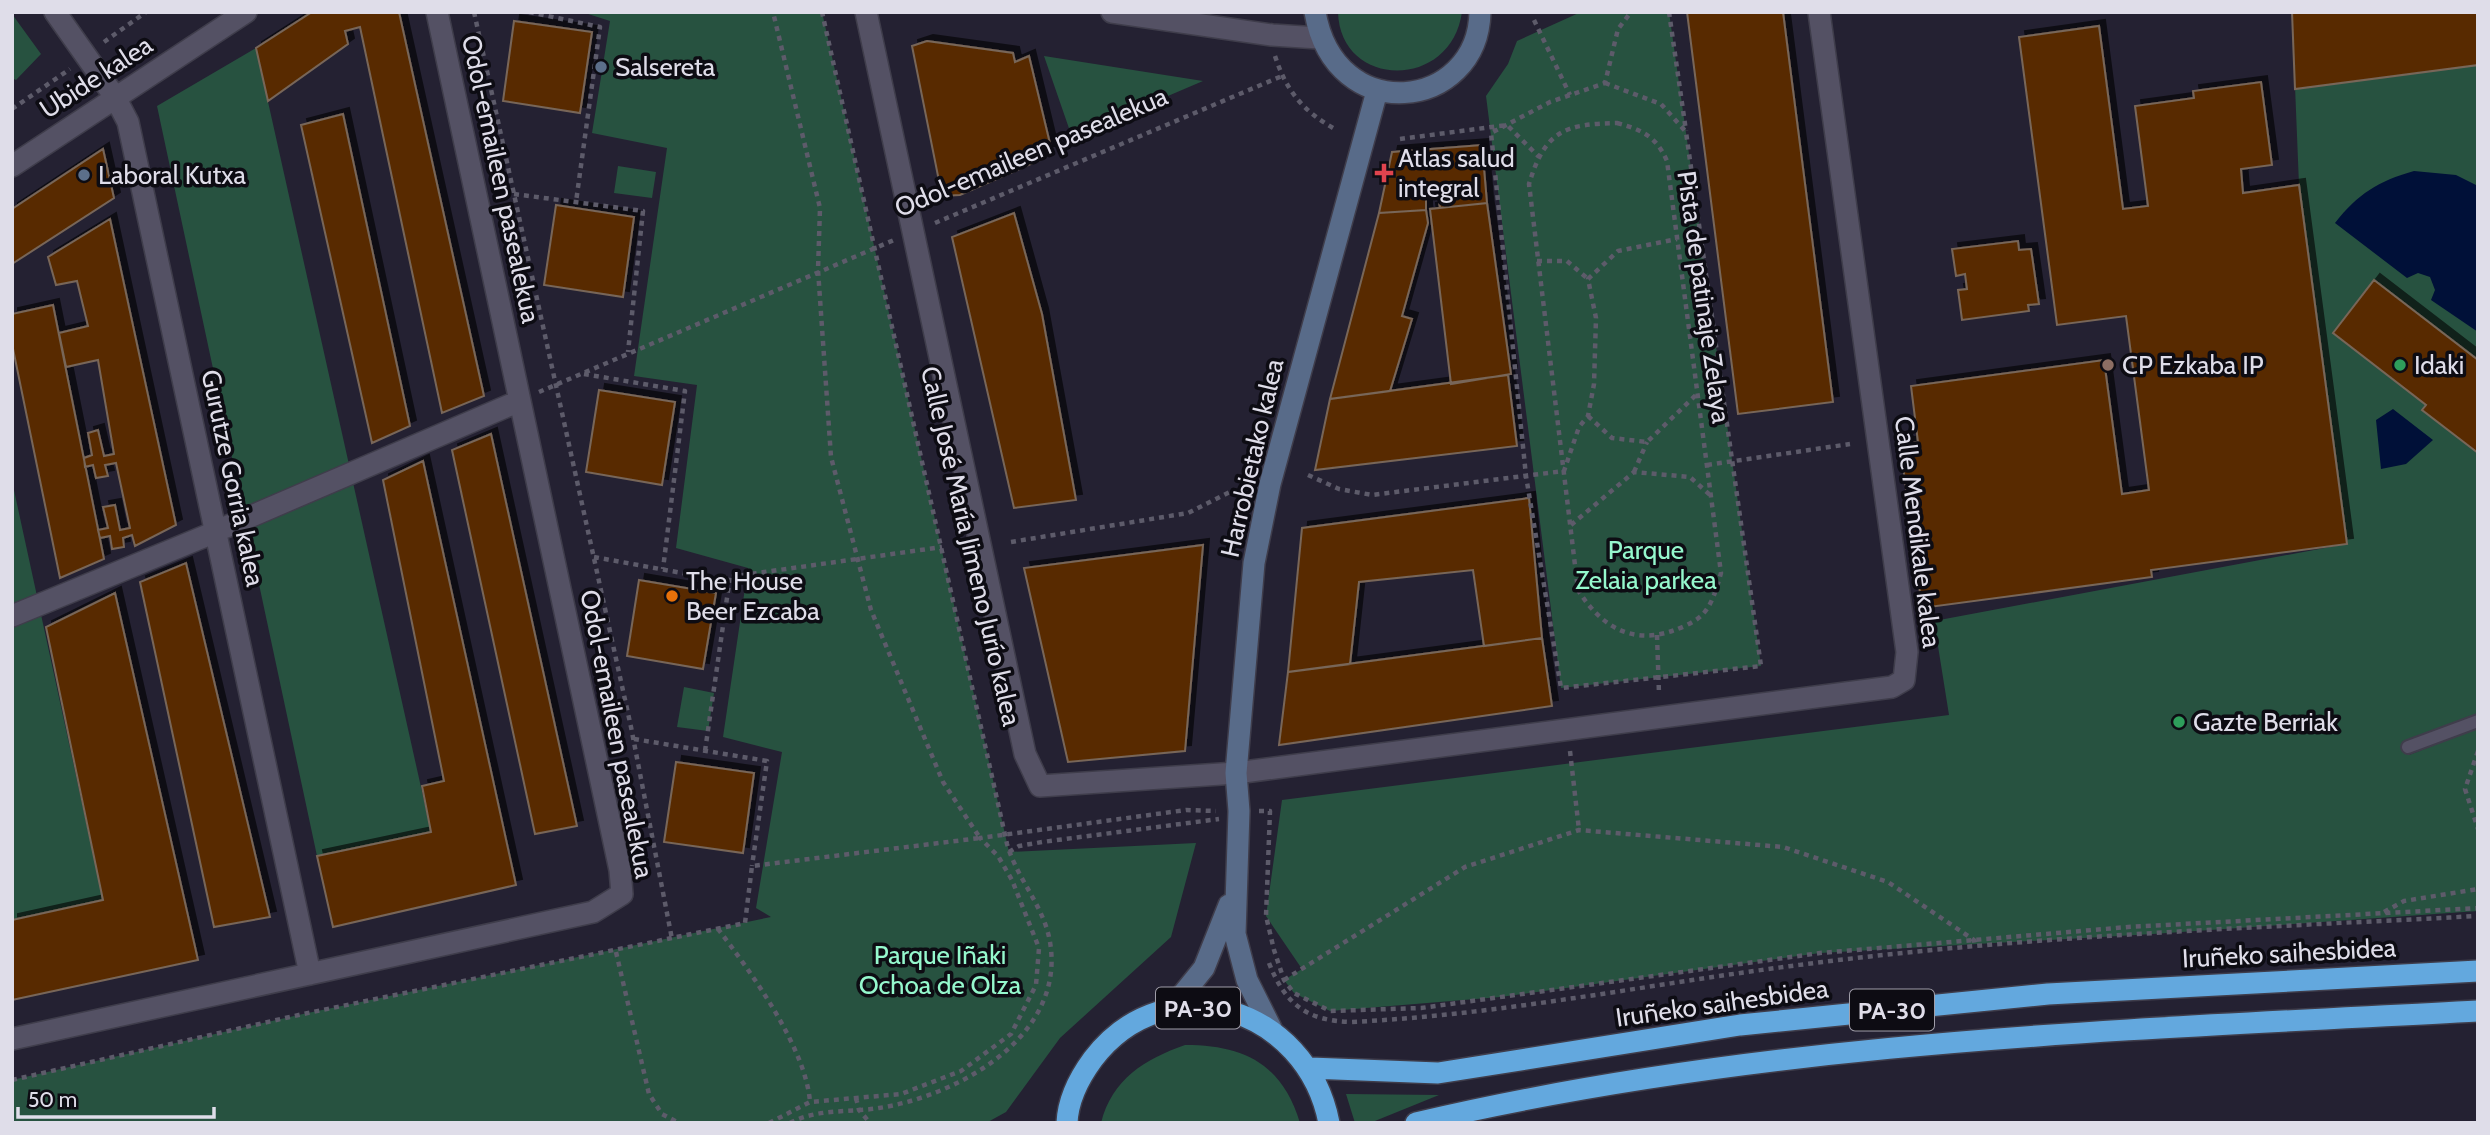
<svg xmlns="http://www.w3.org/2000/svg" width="2490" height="1135" viewBox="0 0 2490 1135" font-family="Cabin,sans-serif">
	<defs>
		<filter id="shadow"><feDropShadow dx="6" dy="-6" stdDeviation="0" flood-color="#0009"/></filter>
	</defs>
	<rect width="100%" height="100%" fill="#242132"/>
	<path fill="#275240" d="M 582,12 L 822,12 L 1009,852 L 1196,843 L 1171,937 L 1060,1038 L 1006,1112 L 986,1123 L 12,1123 L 12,1080 L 303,1014 L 771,917 L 756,908 L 782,752 L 723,737 L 748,568 L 676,548 L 697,385 L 634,376 L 667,148 L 592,133 L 610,21 Z
		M 1338,12 L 1462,12 C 1451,91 1340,89 1338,12 Z
		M 1581,12 L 1669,12 L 1761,666 L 1561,688 L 1486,96 L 1508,64 L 1517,41 Z
		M 2292,12 L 2478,12 L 2478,721 L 2408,747 L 2409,755 L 2478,728 L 2478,911 L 2153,934 L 1820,953 L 1500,997 L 1330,1011 L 1294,993 L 1284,980 L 1302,969 L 1266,916 L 1282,800 L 1949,715 L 1934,621 L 2346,544 L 2299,185 Z
		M 12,14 L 41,54 L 16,80 L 12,78 Z
		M 256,48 L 431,832 L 317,856 L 157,106 Z
		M 1044,56 L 1203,81 L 1072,137 Z
		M 618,166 L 656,172 L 652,198 L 614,193 Z
		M 12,481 L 103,900 L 12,920 Z
		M 684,687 L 714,693 L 708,731 L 677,727 Z
		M 1185,1045 C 1243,1045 1282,1063 1300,1123 L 1101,1123 C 1112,1079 1145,1059 1185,1045 Z
		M 1346,1094 L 1439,1095 L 1370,1123 L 1355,1123 Z"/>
	<path fill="#001038" d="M 2414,171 L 2456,175 L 2478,186 L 2478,332 L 2431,300 L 2435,290 L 2430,277 L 2418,273 L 2407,278 L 2335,223 C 2358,194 2378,181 2414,171 Z
		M 2393,409 L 2433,440 L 2406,464 L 2381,469 L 2376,420 Z"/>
	<path fill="#582c00" stroke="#786659" stroke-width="2" filter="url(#shadow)" d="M 312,12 L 399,12 L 484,396 L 442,413 L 360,27 L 345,31 L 348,44 L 268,101 L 256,48 Z
		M 1687,12 L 1783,12 L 1833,402 L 1738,414 Z
		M 2292,12 L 2478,12 L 2478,65 L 2295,89 Z
		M 514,21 L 592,32 L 580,113 L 503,101 Z
		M 2099,26 L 2123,209 L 2148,206 L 2135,106 L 2194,98 L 2193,91 L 2261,82 L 2272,165 L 2241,169 L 2243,193 L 2299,185 L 2347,544 L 2151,570 L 2152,577 L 1922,608 L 1900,444 L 1918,442 L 1911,386 L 2104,360 L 2122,494 L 2149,490 L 2126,316 L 2057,325 L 2019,37 Z
		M 927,41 L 1013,53 L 1015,62 L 1029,56 L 1052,152 L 1038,152 L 1040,160 L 960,195 L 942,196 L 912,46 Z
		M 343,114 L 410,426 L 372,443 L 301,125 Z
		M 1482,145 L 1487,203 L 1440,208 L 1438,196 L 1426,197 L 1426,210 L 1379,213 L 1392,152 Z
		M 103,149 L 114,198 L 12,264 L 12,209 Z
		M 1487,203 L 1511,374 L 1451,384 L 1430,209 Z
		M 556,205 L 634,217 L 623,297 L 544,285 Z
		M 1426,210 L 1428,223 L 1402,316 L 1412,319 L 1390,391 L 1330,399 L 1379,213 Z
		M 1014,213 L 1042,314 L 1076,500 L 1014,508 L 952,237 Z
		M 110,219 L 176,525 L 135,546 L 132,535 L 123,538 L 124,547 L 112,549 L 110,536 L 100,538 L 98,530 L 108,528 L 103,507 L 115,505 L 120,530 L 130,528 L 116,463 L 105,465 L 108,476 L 96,478 L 93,465 L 85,467 L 84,458 L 92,455 L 88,433 L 98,430 L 104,456 L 114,454 L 98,360 L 66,367 L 59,333 L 88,326 L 77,281 L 56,285 L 48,257 Z
		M 2018,241 L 2019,250 L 2031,249 L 2039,304 L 2028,305 L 2029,311 L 1962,320 L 1958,290 L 1967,289 L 1965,274 L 1956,276 L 1952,249 Z
		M 2374,280 L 2478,360 L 2478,453 L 2422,410 L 2426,405 L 2333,333 Z
		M 53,305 L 104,559 L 60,578 L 12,344 L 12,314 Z
		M 1508,375 L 1517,446 L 1315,470 L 1330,399 Z
		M 599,390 L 675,402 L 662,485 L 586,472 Z
		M 491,434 L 577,826 L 535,834 L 452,450 Z
		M 423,461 L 516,885 L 333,927 L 317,856 L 431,832 L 422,786 L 444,781 L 383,480 Z
		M 1529,498 L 1542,638 L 1484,646 L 1473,570 L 1359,582 L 1350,664 L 1288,672 L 1302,528 Z
		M 1203,545 L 1185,751 L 1068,762 L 1024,568 Z
		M 186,563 L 270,917 L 214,927 L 140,582 Z
		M 639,580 L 716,593 L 703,669 L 627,656 Z
		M 115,593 L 198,960 L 12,1000 L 12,920 L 103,900 L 46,627 Z
		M 1542,638 L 1552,706 L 1279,745 L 1288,672 Z
		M 676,762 L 754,773 L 743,853 L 664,842 Z"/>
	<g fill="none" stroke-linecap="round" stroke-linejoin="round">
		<g stroke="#3f3d4b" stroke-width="16">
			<path id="lane" d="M 2408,747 L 2478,721"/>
		</g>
		<g stroke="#3f3d4b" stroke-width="24">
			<path id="street" d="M 55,12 L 115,97 L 128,122 L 310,974
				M 866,12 L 1025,754 L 1040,786 L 1236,773 L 1892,687 L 1904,680 L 1907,652 L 1819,12
				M 1112,12 L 1272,35 L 1319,38
				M 12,166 L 246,12
				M 226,527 L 510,405
				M 12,616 L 208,535
				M 12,1039 L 593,912 L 622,894 L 620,870 L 437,12"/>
		</g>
		<g stroke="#3f3d4b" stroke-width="24">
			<path id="secondary" d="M 1315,12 C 1335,128 1478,111 1480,12
				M 1170,1010 L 1204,968 L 1229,905
				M 1271,1028 L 1247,980 L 1235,934 L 1239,811 L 1236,773 L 1254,563 L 1270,484 L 1377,91"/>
		</g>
		<g stroke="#3f3d4b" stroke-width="24">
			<path id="highway" d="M 1310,1068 L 1438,1073 L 1740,1025 L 2048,994 L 2478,971
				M 1067,1123 C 1068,1099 1079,1078 1093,1059 C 1166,963 1307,1007 1329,1123
				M 1416,1123 C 1763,1041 2123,1030 2478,1011"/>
		</g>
		<path stroke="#5d5b6a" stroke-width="4.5" stroke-dasharray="5 5" stroke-linecap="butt" d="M 474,12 L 631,727 L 672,939
			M 529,12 L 600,27 L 576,202
			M 1669,12 L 1686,131
			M 1534,20 L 1570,95
			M 104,42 L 146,12
			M 1275,56 C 1286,90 1302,110 1333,128
			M 1605,83 L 1661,104 L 1686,132 L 1761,666 L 1561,688 L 1526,476 L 1491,133 L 1550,102 L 1605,83 L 1618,29 L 1631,12
			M 12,109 L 70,69
			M 1617,123 C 1642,130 1656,136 1667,161 L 1721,573 C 1717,587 1712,606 1701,616 C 1693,623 1681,628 1672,631 C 1630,645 1600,625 1578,590 L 1529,184 C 1545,131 1564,124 1617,123 Z
			M 1400,139 L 1507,125 L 1538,156
			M 514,194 L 643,211 L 628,352
			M 935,223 L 1282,76
			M 1537,261 L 1567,261 L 1588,279
			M 584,374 L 685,391 L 663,569
			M 539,392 L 894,240
			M 1588,416 L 1612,438 L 1647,442 L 1697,394
			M 1707,465 L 1850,444
			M 1634,472 L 1647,442
			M 1308,475 L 1339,489 L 1372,495 L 1564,471 L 1579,427 L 1588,416 L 1594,384 L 1596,318 L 1588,279 L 1618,251 L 1677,239
			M 1571,525 L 1634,472 L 1690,477 L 1710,495
			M 1011,542 L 1188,513 L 1230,492
			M 594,557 L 715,579 L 942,547
			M 1657,635 L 1659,694
			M 634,739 L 767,761 L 752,866
			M 705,751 L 730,577
			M 1570,751 L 1579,830
			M 2478,751 L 2465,789 L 2478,829
			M 1259,811 L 1270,811 L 1266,916 L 1274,950 L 1284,980 L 1294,993 L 1330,1011 L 1421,1008 L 1820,953 L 2128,927 L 2478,908
			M 1009,852 L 1019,846 L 1042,842 L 1219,819
			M 2384,912 L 2404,901 L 2478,889
			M 718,929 C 751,972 806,1048 810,1102
			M 616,952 L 649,1094 L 662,1114 L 679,1123
			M 1269,963 C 1285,1004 1307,1021 1351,1022 C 1499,1015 1644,985 1791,966 C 2018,936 2249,928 2478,916
			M 1284,980 L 1465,867 L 1579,830 L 1783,847 L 1888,882 L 1974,940 L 1975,947
			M 12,1080 L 303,1014 L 745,923 L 752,866 L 980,838 L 943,782 L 871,610 L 831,457 L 818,270 L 820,208 L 773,12
			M 856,1098 L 859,1110 L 870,1123
			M 769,1123 L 810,1102 L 901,1094 L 961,1071 L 1011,1034 L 1036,985 L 1039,948 L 1012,880 L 998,856 L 980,838 L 1186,810 L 1216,811
			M 790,1123 C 818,1108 849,1113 879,1108 C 957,1096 1066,1037 1050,942 C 1044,906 1017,879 1007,844 L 822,12"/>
		<use href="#lane" stroke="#545164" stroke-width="12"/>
		<use href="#street" stroke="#545164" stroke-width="21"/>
		<use href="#secondary" stroke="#586b89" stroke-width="21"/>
		<use href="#highway" stroke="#63a8de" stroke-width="21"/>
	</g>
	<g fill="#5c6f8a" stroke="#0d0c13" stroke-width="2.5">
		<circle cx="601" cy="67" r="7"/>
		<circle cx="84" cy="175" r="7"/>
	</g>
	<path fill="#e0444e" stroke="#0d0c13" stroke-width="2.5" d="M1380.5 162.5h7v7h7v7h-7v7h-7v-7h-7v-7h7z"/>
	<circle fill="#8d6e63" stroke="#0d0c13" stroke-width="2.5" cx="2108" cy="365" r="7"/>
	<g fill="#2e9e5b" stroke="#0d0c13" stroke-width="2.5">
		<circle cx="2400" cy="365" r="7"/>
		<circle cx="2179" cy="722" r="7"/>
	</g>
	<circle fill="#e8710a" stroke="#0d0c13" stroke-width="2.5" cx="672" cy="596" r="7"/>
	<g text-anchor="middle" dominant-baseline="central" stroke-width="7" stroke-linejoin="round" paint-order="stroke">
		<g fill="#0d0c13" stroke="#a09ea9" stroke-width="2">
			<rect x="1156" y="987.5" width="84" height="41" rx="5"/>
			<rect x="1850" y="989.5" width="84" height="41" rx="5"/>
		</g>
		<g font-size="24" font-weight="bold" fill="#dfdde9">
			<text x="1198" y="1008">PA-30</text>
			<text x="1892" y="1010">PA-30</text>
		</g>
		<g font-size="26" fill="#dfdde9" stroke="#0d0c13" text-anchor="start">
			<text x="615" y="67">Salsereta</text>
			<text x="1398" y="158">Atlas salud<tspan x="1398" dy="30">integral</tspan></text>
			<text x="98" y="175">Laboral Kutxa</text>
			<text x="2122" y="365">CP Ezkaba IP</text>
			<text x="2414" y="365">Idaki</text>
			<text x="686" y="581">The House<tspan x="686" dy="30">Beer Ezcaba</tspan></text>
			<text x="2193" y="722">Gazte Berriak</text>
		</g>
		<g font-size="26" fill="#dfdde9" stroke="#0d0c13">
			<text transform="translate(96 77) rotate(-33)">Ubide kalea</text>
			<text transform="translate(1031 152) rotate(-23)">Odol-emaileen pasealekua</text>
			<text transform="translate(501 179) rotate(78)">Odol-emaileen pasealekua</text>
			<text transform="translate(1704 297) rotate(82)">Pista de patinaje Zelaya</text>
			<text transform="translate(1252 458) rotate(-77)">Harrobietako kalea</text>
			<text transform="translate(233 478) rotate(78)">Gurutze Gorria kalea</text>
			<text transform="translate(1918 532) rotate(83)">Calle Mendikale kalea</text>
			<text transform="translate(971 546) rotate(77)">Calle José María Jimeno Jurío kalea</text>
			<text transform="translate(617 734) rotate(79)">Odol-emaileen pasealekua</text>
			<text transform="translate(2289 953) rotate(-3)">Iruñeko saihesbidea</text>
			<text transform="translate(1722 1003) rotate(-8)">Iruñeko saihesbidea</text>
		</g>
		<g font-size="26" fill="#95f8cd" stroke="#0d0c13">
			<text x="1646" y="550">Parque<tspan x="1646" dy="30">Zelaia parkea</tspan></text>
			<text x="940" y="955">Parque Iñaki<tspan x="940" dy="30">Ochoa de Olza</tspan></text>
		</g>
	</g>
	<rect width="2490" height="1135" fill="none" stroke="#dfdde9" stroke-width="28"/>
	<path d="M18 1107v10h196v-10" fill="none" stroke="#dfdde9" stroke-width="3.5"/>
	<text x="28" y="1107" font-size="21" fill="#dfdde9" stroke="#0d0c13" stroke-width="5" paint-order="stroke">50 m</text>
</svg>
